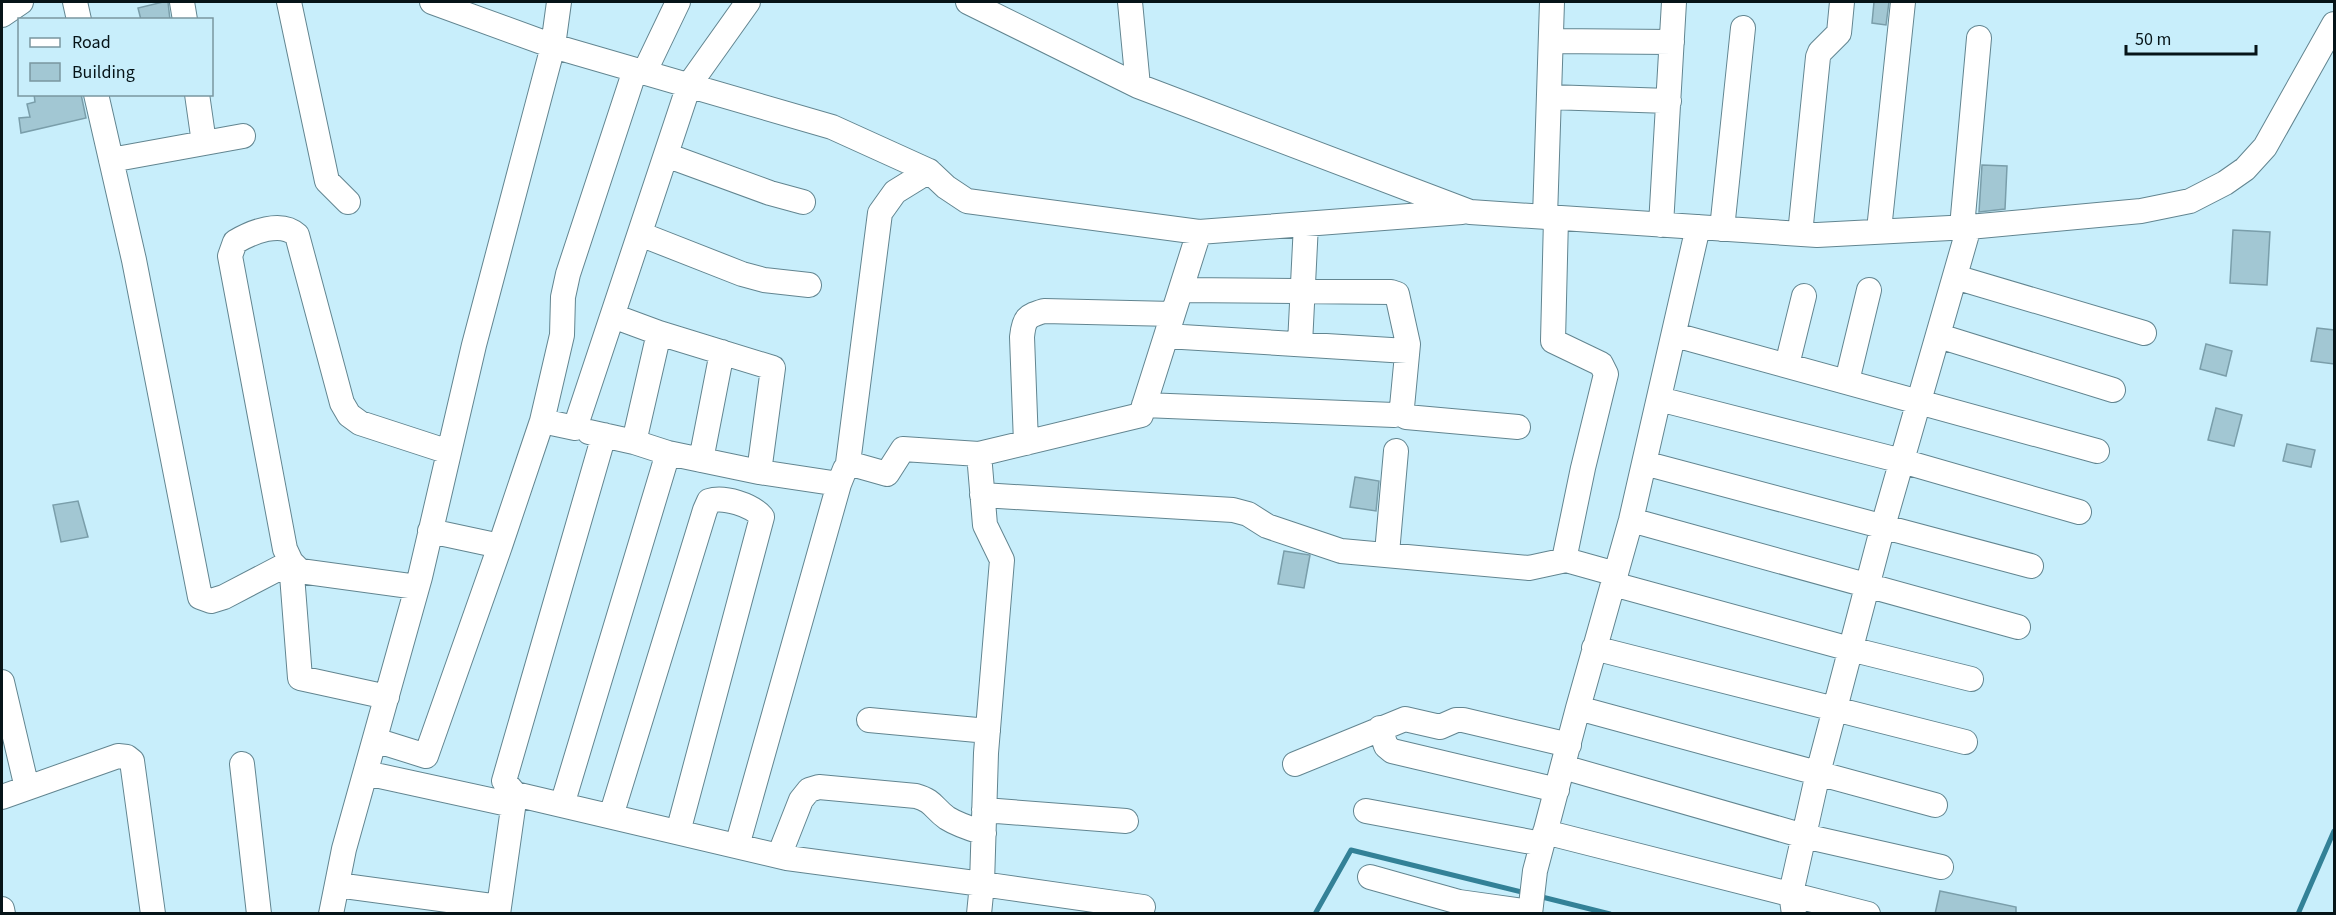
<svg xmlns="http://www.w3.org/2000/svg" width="2336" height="915" viewBox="0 0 2336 915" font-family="'Source Sans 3',sans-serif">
	<rect width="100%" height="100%" fill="#c8eefb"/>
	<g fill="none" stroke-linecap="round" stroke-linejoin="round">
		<path stroke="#338197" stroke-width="5" d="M 1538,896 L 1610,914
			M 1315,914 L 1351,850 L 1526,893
			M 2298,914 L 2334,831"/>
	</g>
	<path fill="#a2c7d3" stroke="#7a9eaa" stroke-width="1.5" d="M 163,2 L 168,2 L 170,20 L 141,20 L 138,8 Z
		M 1874,2 L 1889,2 L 1886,25 L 1872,23 Z
		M 34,94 L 81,94 L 86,118 L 21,133 L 19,118 L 30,117 L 27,104 L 35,102 Z
		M 1982,165 L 2007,166 L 2005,209 L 1979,212 Z
		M 2233,230 L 2270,232 L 2267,285 L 2230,283 Z
		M 2317,328 L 2334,330 L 2334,364 L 2311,361 Z
		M 2206,344 L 2232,351 L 2226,376 L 2200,369 Z
		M 2216,408 L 2242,415 L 2234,446 L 2208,440 Z
		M 2287,444 L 2315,450 L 2311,467 L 2283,461 Z
		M 1355,477 L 1379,481 L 1376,511 L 1350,507 Z
		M 78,501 L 88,537 L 61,542 L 53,505 Z
		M 1284,551 L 1310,555 L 1304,588 L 1278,584 Z
		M 1940,891 L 2016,907 L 2016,914 L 1935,914 Z"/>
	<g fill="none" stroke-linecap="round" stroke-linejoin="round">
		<g stroke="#628590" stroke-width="26">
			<path id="minor" d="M 75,2 L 79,20
				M 182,2 L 185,20
				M 289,2 L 327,181 L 348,202
				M 432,2 L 553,46 L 832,127 L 929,171 L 946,187 L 967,201 L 1199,232
				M 968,2 L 1138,86 L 1470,212 L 1817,235 L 1969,227 L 2141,211 L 2190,201 L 2225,183 L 2245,169 L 2265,147 L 2334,24
				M 1130,2 L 1138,86
				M 2,15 L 21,2
				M 1551,41 L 1672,42
				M 644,73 L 678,2
				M 96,94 L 134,260 L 200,597 L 211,601 L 224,597 L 291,562 L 300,678 L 387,697
				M 197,94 L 204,143
				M 1549,97 L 1669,101
				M 666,155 L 770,193 L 803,202
				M 111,160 L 243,136
				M 929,171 L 895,192 L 880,213 L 848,463 L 887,474 L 903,449 L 979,454
				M 1545,217 L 1552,2
				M 1556,218 L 1553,341 L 1601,364 L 1606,374 L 1583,468 L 1565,555 L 1566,560 L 1616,574
				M 1661,225 L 1674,2
				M 1962,227 L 1979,38
				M 1722,229 L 1743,28
				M 1879,230 L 1903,2
				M 640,234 L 742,274 L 764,280 L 809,285
				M 1800,234 L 1818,57 L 1820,52 L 1839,33 L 1842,2
				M 1955,277 L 2144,333
				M 659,333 L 773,368 L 759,472 L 839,484 L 845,469
				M 1675,335 L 2097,451
				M 1166,336 L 1407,351
				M 1939,336 L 2113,390
				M 1300,344 L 1306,224
				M 1787,365 L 1804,296
				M 1847,381 L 1869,290
				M 1659,399 L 1902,461 L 2079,512
				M 1144,405 L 1394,415 L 1400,413 L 1402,407 L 1408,344 L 1397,294 L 1391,292 L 1181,290
				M 1400,413 L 1406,417 L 1518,427
				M 542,421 L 562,335 L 563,297 L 568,274 L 635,70
				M 589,432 L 634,442 L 659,333 L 613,316
				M 634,442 L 668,453 L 759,472
				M 1026,443 L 1022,337 C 1024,318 1027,316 1044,311 L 1173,314
				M 701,460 L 722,352
				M 1644,463 L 2031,566
				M 982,495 L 1233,510 L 1248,514 L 1267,526 L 1341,551 L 1529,568 L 1566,560
				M 1631,520 L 2018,627
				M 430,531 L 500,546 L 542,421 L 575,428 L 689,85 L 748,2
				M 1387,553 L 1396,451
				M 1613,584 L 1850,649 L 1971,679
				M 417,587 L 300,571 L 291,562 L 285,549 L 230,256 L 235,242 C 252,232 281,220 297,235 L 342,403 L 349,415 L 360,423 L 449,452
				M 1594,648 L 1965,742
				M 2,682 L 27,788
				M 1578,708 L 1935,805
				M 869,720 L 988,731
				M 1380,728 L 1386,746 L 1392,751 L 1557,790
				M 375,740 L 426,756 L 500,546
				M 242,764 L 259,914
				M 1295,764 L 1405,719 L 1440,727 L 1456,720 L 1463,720 L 1569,745
				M 1563,767 L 1804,836 L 1941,867
				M 366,773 L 513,805
				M 515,794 L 504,781 L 604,435
				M 2,797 L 118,756 L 127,757 L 132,761 L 153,914
				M 562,805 L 668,453
				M 984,810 L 1126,821
				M 1366,811 L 1542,844
				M 611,816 L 705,510 L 709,501 C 724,496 752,505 762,517 L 678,832
				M 1545,832 L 1868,914
				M 737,846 L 839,484
				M 779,856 L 801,800 L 809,790 L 819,787 L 916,796 C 934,801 933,808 947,818 C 958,825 971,829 984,833
				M 1370,877 L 1459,902 L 1530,912
				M 337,885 L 499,907
				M 1143,907 L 982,884 L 986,753 L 1002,560 L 985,525 L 979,454 L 1141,415 L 1199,232 L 1462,212
				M 2,909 L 3,914
				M 331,914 L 344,849 L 420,577 L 474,345 L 553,46 L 559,2
				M 498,914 L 515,794 L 787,858 L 982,884 L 979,914
				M 1530,914 L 1535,871 L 1578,708 L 1631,520 L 1698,227
				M 1794,914 L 1791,893 L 1818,773 L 1883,526 L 1969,227"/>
		</g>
		<use href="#minor" stroke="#fff" stroke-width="24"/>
	</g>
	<rect width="2336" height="915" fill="none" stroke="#061418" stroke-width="6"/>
	<rect x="18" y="18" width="195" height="78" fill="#c8eefb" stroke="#7a97a0" stroke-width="1.5"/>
	<rect x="30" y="38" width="30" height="9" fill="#ffffff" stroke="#7a97a0" stroke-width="1.5"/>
	<text x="72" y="48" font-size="18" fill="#061418">Road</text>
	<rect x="30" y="63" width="30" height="18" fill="#a2c7d3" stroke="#7a97a0" stroke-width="1.5"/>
	<text x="72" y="78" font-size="18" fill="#061418">Building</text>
	<path d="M2126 45v9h130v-9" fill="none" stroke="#061418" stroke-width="3"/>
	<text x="2135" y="45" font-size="18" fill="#061418" stroke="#c8eefb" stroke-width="4.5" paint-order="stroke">50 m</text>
</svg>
